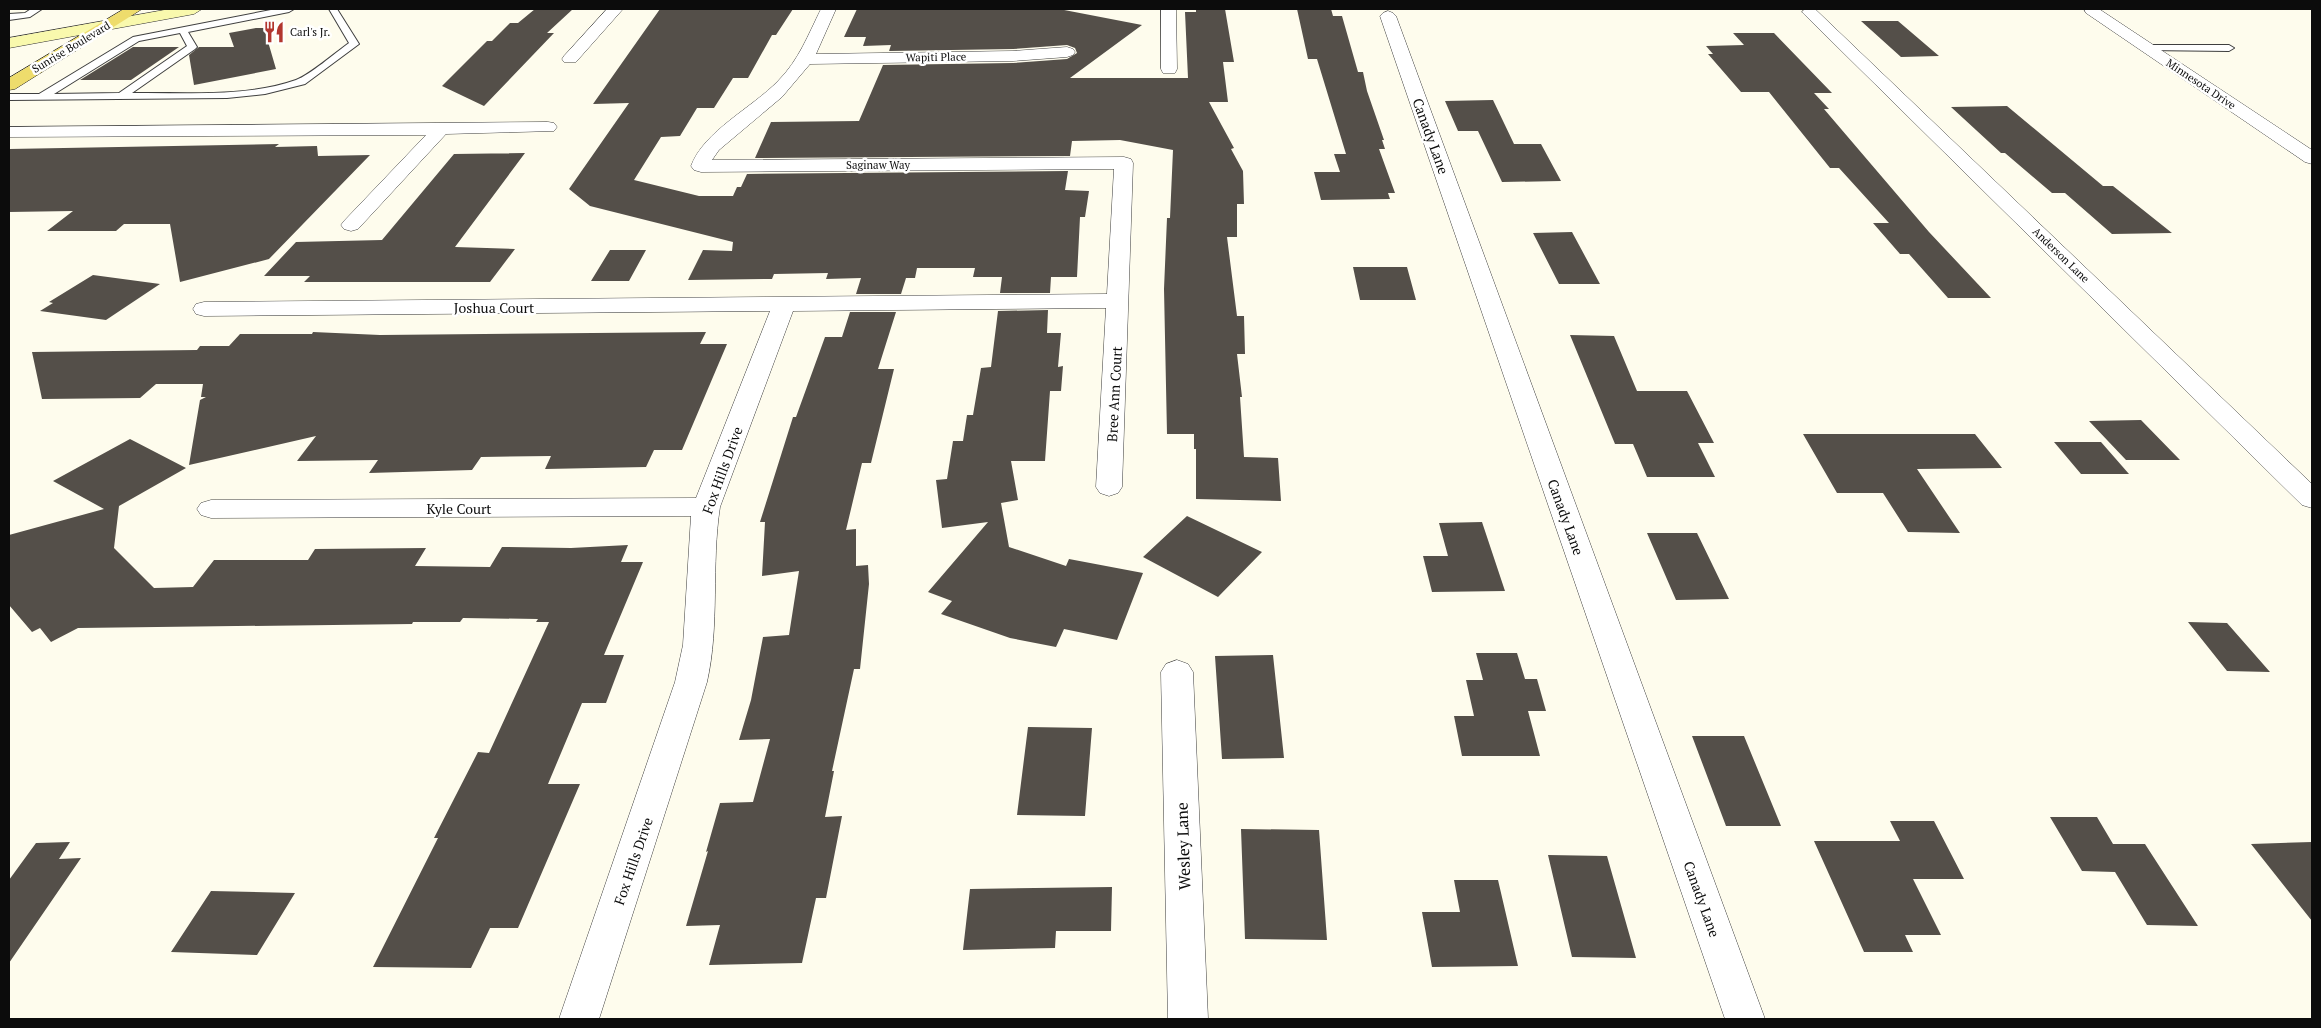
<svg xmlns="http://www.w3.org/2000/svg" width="2321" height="1028" viewBox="0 0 2321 1028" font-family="'PT Serif',serif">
	<rect width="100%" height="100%" fill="#fefced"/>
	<path fill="#544f49" d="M 535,9 L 573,9 L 547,33 L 554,33 L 484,106 L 442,86 L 487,41 L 492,41 L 510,23 L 518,23 Z
		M 660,9 L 793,9 L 776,35 L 772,35 L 748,78 L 733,78 L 714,108 L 697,108 L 680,136 L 661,137 L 634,180 L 699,196 L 733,196 L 737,187 L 741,187 L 747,174 L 1068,171 L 1065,190 L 1089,191 L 1085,217 L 1080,217 L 1077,277 L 1051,277 L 1050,293 L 1000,293 L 1002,277 L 973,277 L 975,268 L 917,268 L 915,278 L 906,278 L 901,294 L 856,294 L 861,278 L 826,279 L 828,273 L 774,274 L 772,279 L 688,280 L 703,250 L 732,251 L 733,242 L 590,206 L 569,189 L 629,103 L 593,104 Z
		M 857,9 L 1059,9 L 1142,25 L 1070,78 L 1188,78 L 1185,12 L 1196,12 L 1196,9 L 1225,9 L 1234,62 L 1223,62 L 1228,102 L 1209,102 L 1234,148 L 1231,149 L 1243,171 L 1244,204 L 1237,204 L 1237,237 L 1227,237 L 1237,316 L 1244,316 L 1245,354 L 1237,354 L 1242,397 L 1240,397 L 1244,457 L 1278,458 L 1281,501 L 1196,499 L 1196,449 L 1194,449 L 1194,434 L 1167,434 L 1164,289 L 1167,218 L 1170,218 L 1173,150 L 1120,140 L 1072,141 L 1070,156 L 755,158 L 771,122 L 859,121 L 883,65 L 1013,63 L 1067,59 L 1077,53 L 1075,48 L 1067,45 L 1013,49 L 889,51 L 891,45 L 863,46 L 866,37 L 844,37 Z
		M 1297,9 L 1331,9 L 1333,16 L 1342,16 L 1358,72 L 1363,72 L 1367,91 L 1384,140 L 1382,140 L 1385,149 L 1379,149 L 1395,193 L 1388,193 L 1390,199 L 1321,200 L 1314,172 L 1340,172 L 1334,154 L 1346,154 L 1317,59 L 1308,59 Z
		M 1861,21 L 1898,21 L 1939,56 L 1901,57 Z
		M 256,28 L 264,28 L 276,69 L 194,85 L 189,55 L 199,47 L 234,47 L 229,33 Z
		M 1733,33 L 1774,33 L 1832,93 L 1814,93 L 1829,109 L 1824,109 L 1929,232 L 1991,298 L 1948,298 L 1909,254 L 1900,254 L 1873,223 L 1889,223 L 1839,168 L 1830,168 L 1769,92 L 1741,92 L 1708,54 L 1713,54 L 1706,46 L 1744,45 Z
		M 133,47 L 179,47 L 131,80 L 80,80 Z
		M 1493,100 L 1514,144 L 1541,144 L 1561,181 L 1502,182 L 1478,131 L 1458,131 L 1445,101 Z
		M 2007,106 L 2103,186 L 2113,186 L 2172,233 L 2112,234 L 2065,193 L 2052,193 L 2005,153 L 2001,153 L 1951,107 Z
		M 279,144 L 275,147 L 317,146 L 318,156 L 370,155 L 269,259 L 180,282 L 170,224 L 124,224 L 116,231 L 47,231 L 73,211 L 9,212 L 9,149 Z
		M 525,153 L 455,247 L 515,249 L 490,282 L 304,282 L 310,276 L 264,276 L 296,242 L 382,240 L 454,154 Z
		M 1572,232 L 1600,284 L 1559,284 L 1533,233 Z
		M 610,250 L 646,250 L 629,281 L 591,281 Z
		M 1353,267 L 1407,267 L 1416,300 L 1360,300 Z
		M 93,275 L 160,284 L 106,320 L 40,311 L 53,303 L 49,302 Z
		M 1048,310 L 1047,333 L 1061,333 L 1058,367 L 1063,366 L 1061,391 L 1050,391 L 1045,461 L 1011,461 L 1018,500 L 1001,503 L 1009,547 L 1066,566 L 1069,559 L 1143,573 L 1117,640 L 1064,629 L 1056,647 L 1010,638 L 941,614 L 952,601 L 928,592 L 988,522 L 942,528 L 936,480 L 947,479 L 953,441 L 963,441 L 967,415 L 973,415 L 981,368 L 991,367 L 998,311 Z
		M 850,312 L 896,312 L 878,369 L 894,369 L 871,463 L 862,463 L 846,530 L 856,529 L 856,566 L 868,565 L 869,584 L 860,669 L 854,669 L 832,771 L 834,771 L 825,817 L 842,816 L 826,898 L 816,898 L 802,963 L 709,965 L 720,925 L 686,926 L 708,851 L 706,852 L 720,803 L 753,802 L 770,739 L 739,740 L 751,700 L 763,637 L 789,635 L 799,571 L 762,576 L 765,522 L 760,522 L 793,417 L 796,417 L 825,337 L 842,337 Z
		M 313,332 L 380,335 L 706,332 L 700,344 L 727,344 L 682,450 L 654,450 L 646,467 L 545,469 L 551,456 L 481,457 L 472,470 L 369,473 L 378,460 L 297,461 L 316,436 L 189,465 L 200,400 L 206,397 L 201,397 L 203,384 L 156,384 L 140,398 L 42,399 L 32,352 L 197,350 L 200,346 L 229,346 L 240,334 L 312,334 Z
		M 1570,335 L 1614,336 L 1637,391 L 1687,391 L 1714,443 L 1698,443 L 1715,477 L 1647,477 L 1633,444 L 1615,444 Z
		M 2141,420 L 2180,460 L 2126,460 L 2089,421 Z
		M 1803,434 L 1975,434 L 2002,468 L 1917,469 L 1960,533 L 1908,532 L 1883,493 L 1837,493 Z
		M 130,439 L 186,468 L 119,506 L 114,548 L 154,588 L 193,587 L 214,560 L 308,560 L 315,549 L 426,548 L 415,566 L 490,567 L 502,547 L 571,548 L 628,545 L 621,562 L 643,562 L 604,655 L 624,655 L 606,703 L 582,703 L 548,784 L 580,784 L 518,928 L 490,928 L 471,968 L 373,967 L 438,838 L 434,838 L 478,752 L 489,753 L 549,622 L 536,622 L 538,619 L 463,618 L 460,622 L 413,622 L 412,624 L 78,628 L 51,642 L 40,628 L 32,632 L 9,605 L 9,535 L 104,509 L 53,481 Z
		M 2054,442 L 2101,442 L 2129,474 L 2081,474 Z
		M 1187,516 L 1262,552 L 1218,597 L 1143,557 Z
		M 1482,522 L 1505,591 L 1432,592 L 1423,556 L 1448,556 L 1439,523 Z
		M 1647,533 L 1697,533 L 1729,599 L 1676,600 Z
		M 2188,622 L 2227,623 L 2270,672 L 2227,671 Z
		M 1476,653 L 1517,653 L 1525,679 L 1537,679 L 1546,711 L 1528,711 L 1540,756 L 1462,756 L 1454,716 L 1474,716 L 1466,680 L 1483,680 Z
		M 1273,655 L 1284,758 L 1222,759 L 1215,656 Z
		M 1028,727 L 1092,728 L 1085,816 L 1017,815 Z
		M 1692,736 L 1744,736 L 1781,826 L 1726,826 Z
		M 2050,817 L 2097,817 L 2113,844 L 2145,844 L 2198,926 L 2147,925 L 2115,872 L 2082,871 Z
		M 1890,821 L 1934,821 L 1964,879 L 1913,879 L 1941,935 L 1905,935 L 1913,952 L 1864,952 L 1814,841 L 1900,841 Z
		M 1241,829 L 1319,830 L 1327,940 L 1245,939 Z
		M 70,842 L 59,859 L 81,858 L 9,963 L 9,880 L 36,843 Z
		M 2312,842 L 2312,921 L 2251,844 Z
		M 1548,855 L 1607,856 L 1636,958 L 1572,957 Z
		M 1454,880 L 1498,880 L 1518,966 L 1432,967 L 1422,912 L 1460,912 Z
		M 1112,887 L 1111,931 L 1056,931 L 1055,948 L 963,950 L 970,889 Z
		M 211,891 L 295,893 L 257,955 L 171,952 Z"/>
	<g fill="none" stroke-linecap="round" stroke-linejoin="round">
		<g stroke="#3f3f3f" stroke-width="2">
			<path id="service" d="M 31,9 L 42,9 L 30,17 L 9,20 L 9,14 L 25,13 Z
				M 276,9 L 294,9 L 289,12 L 188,32 L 197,47 L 195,49 L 132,93 C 185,92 245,98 296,80 C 310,75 335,53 349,43 L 329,9 L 337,9 L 359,44 L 305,84 L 265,94 L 227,98 L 9,100 L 9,94 L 39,94 L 133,37 ZM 180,33 L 187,46 L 119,93 L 54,94 L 139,41 Z
				M 2148,45 L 2229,45 L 2234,48 L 2229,51 L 2145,50 L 2143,48 Z"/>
		</g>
		<g stroke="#3f3f3f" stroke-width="1">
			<path id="minor" d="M 607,9 L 623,9 L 576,62 L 564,62 L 562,59 L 564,56 Z
				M 821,9 L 836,9 L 816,54 L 1013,51 L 1067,47 L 1073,49 L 1075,52 L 1073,55 L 1067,57 L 1013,61 L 810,64 L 782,97 L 719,150 L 712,160 L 1124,157 L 1131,159 L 1133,163 L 1122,487 L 1118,493 L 1109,496 L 1100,493 L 1096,487 L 1106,308 L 793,311 L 720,507 C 711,565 720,625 707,682 L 599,1019 L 559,1019 L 675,682 L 683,645 L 691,516 L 211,518 L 201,515 L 197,509 L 201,503 L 211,500 L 696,498 L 770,311 L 204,316 L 196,314 L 193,309 L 196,304 L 204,302 L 1107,294 L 1114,169 L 701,172 L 694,170 L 691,166 C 704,131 752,108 778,81 C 799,60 808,35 821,9 Z
				M 1161,9 L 1176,9 L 1177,69 L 1175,73 L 1163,73 L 1161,69 Z
				M 1805,9 L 1815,9 L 2312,484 L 2312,508 L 2302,505 L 1805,15 L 1802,12 Z
				M 2084,9 L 2099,9 L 2312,150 L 2312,164 L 2305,162 L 2086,13 Z
				M 1388,11 L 1393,13 L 1396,16 L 1765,1019 L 1725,1019 L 1380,16 L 1383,13 Z
				M 548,122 L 554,123 L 557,127 L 554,131 L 446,134 L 358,229 L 351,231 L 344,229 L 341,225 L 344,221 L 426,135 L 9,137 L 9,127 Z
				M 1177,660 L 1188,664 L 1193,672 L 1208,1019 L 1168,1019 L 1161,672 L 1166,664 Z"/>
		</g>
		<g stroke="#2e2e2e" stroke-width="1">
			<path id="secondary" d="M 170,9 L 202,9 L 194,14 L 9,48 L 9,38 Z"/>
		</g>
		<g stroke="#1d1d1d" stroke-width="1">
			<path id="primary" d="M 124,9 L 142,9 L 15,89 L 9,90 L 9,78 Z"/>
		</g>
		<use href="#service" fill="#fff" fill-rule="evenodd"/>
		<use href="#minor" fill="#fff" fill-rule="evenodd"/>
		<use href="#secondary" fill="#f9f9ad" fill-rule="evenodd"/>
		<use href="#primary" fill="#eedc6c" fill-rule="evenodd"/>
	</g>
	<defs>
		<g id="restaurant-bare" transform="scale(1.725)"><path d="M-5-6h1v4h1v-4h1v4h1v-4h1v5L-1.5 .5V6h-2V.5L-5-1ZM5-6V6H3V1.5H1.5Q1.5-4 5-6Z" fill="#b2362f" stroke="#fff" stroke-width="2.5" paint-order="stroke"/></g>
	</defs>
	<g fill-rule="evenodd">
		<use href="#restaurant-bare" x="274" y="32"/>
	</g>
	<g text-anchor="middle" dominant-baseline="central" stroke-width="5" stroke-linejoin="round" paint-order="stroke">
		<g font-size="11" fill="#0c0c0c" stroke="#fff" text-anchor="start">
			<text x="290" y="32">Carl's Jr.</text>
		</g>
		<g font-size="11" fill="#0c0c0c" stroke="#fff">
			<text transform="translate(71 47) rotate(-31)">Sunrise Boulevard</text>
			<text transform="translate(936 57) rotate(-1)">Wapiti Place</text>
			<text transform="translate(2201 84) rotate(34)">Minnesota Drive</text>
			<text x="878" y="165">Saginaw Way</text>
			<text transform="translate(2061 255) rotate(44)">Anderson Lane</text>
		</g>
		<g font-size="14" fill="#0c0c0c" stroke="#fff">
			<text transform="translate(1431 136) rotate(70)">Canady Lane</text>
			<text x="494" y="307">Joshua Court</text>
			<text transform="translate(1114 394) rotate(-87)">Bree Ann Court</text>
			<text transform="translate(722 470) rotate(-70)">Fox Hills Drive</text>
			<text x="459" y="508">Kyle Court</text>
			<text transform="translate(1566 517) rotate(70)">Canady Lane</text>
			<text transform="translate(633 861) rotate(-71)">Fox Hills Drive</text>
			<text transform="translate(1702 899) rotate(70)">Canady Lane</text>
		</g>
		<g font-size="16" fill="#0c0c0c" stroke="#fff">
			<text transform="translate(1183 846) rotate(-92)">Wesley Lane</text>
		</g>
	</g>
	<rect width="2321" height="1028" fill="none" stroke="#0c0c0c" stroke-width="20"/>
</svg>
